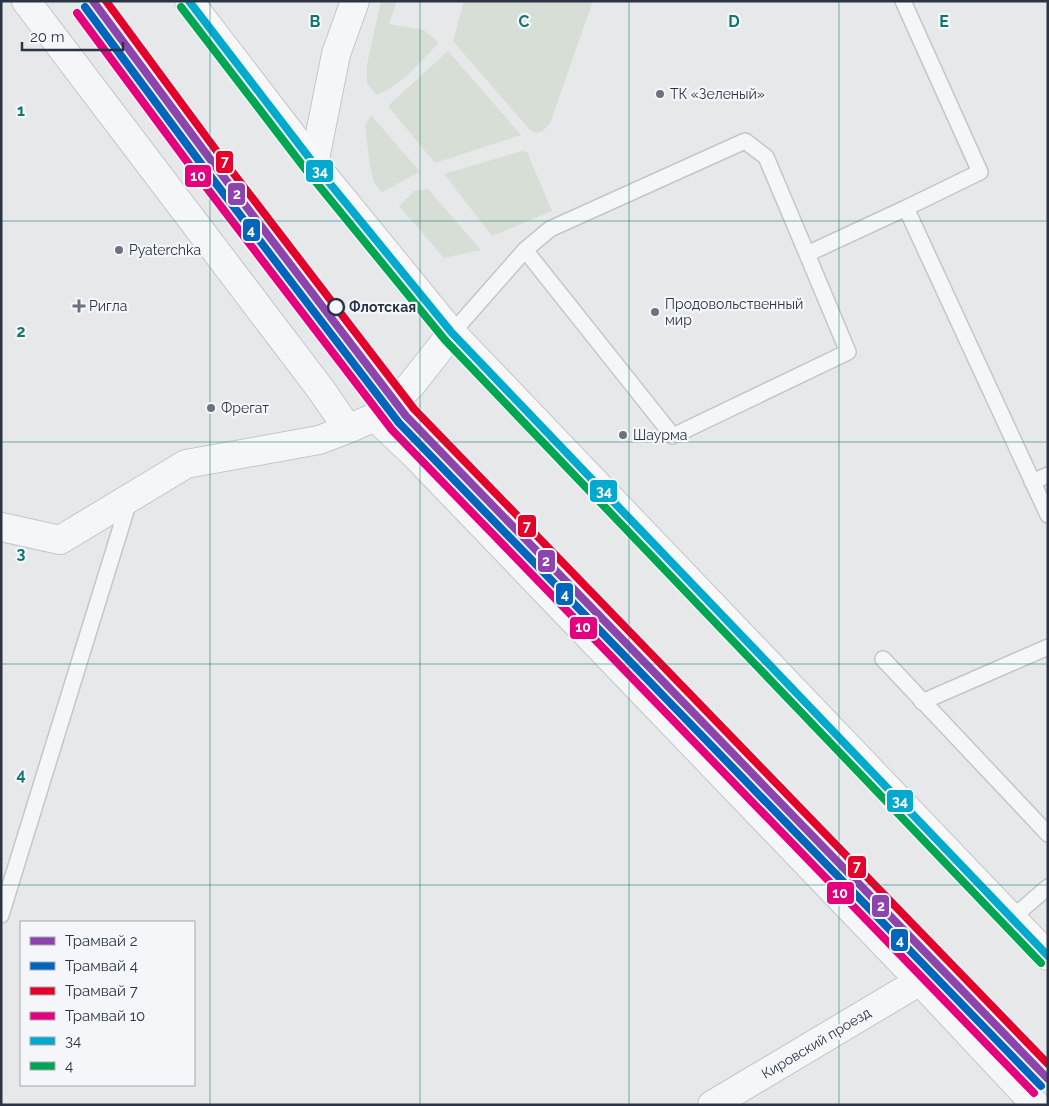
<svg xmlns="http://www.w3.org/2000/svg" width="1049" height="1106" viewBox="0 0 1049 1106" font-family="Raleway,sans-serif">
	<rect width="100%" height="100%" fill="#e6e8ea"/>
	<path fill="#d6ded6" d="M 381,1 L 397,1 L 389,24 L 424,30 L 439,43 C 420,61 402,86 376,95 L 367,83 L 367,65 Z
		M 464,1 L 593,1 L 550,123 L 542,132 L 534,133 L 529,129 L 453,41 Z
		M 448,51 L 521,135 L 435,163 L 388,106 Z
		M 371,115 L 420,172 L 382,192 L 374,183 L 370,166 L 365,126 Z
		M 522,151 L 527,152 L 552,211 L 492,236 L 444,174 Z
		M 428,189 L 481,250 L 444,258 L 399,206 L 414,191 Z"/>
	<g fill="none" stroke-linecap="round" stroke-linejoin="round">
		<g stroke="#c4c6c8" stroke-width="18">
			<path id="service" d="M 903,1 L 980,172 L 906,208
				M 525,250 L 673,436 L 848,352 L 807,254
				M 452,333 L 525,250 L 550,229 L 745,141 L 766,157 L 807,254 L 906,208 L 1048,515
				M 1032,482 L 1048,475
				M 883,659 L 1048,834
				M 922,702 L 1048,647
				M 1,915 L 130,498
				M 1012,918 L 1048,887"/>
		</g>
		<g stroke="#c4c6c8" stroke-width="30">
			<path id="minor" d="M 26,1 L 322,391 L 348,429
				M 314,164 L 336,54 L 355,1
				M 375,417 L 417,457 L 920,981 L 1036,1105
				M 1,527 L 60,540 L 186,464 L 319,440 L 348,429 L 375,417 L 395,401 L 411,385 L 452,333
				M 712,1105 L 920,981"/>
		</g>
		<g stroke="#c4c6c8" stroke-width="30">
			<path id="secondary" d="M 189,1 L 314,164 L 452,333 L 1048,956"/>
		</g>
		<use href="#service" stroke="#f5f6f7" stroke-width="15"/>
		<use href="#minor" stroke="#f5f6f7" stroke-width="28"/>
		<use href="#secondary" stroke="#f8f8f8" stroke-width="28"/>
		<g stroke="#f4f6f9" stroke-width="11">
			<path id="bus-1" d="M 189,1 L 314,164 L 452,333 L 1048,956"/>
		</g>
		<g stroke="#f4f6f9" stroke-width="11">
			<path id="bus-2" d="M 181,7 L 306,170 L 445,340 L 1041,963"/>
		</g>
		<use href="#bus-1" stroke="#00a9ce" stroke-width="8"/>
		<use href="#bus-2" stroke="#00a651" stroke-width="8"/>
		<g stroke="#f4f6f9" stroke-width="11">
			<path id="tram-1" d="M 93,1 L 216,167 L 406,416 L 1048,1079"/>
		</g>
		<g stroke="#f4f6f9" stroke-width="11">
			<path id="tram-2" d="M 85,7 L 208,173 L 399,423 L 1041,1086"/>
		</g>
		<g stroke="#f4f6f9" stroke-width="11">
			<path id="tram-3" d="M 106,1 L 224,161 L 414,409 L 1048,1064"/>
		</g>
		<g stroke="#f4f6f9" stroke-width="11">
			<path id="tram-4" d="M 77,13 L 200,179 L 392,430 L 1034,1093"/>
		</g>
		<use href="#tram-1" stroke="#8e44ad" stroke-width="8"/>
		<use href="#tram-2" stroke="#0065bd" stroke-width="8"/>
		<use href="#tram-3" stroke="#e4002b" stroke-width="8"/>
		<use href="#tram-4" stroke="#e5007d" stroke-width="8"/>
	</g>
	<path fill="none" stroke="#0f766e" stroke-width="1" stroke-opacity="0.55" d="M 210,1 L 210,1105M 420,1 L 420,1105M 629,1 L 629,1105M 839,1 L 839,1105M 1,221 L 1048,221M 1,442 L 1048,442M 1,664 L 1048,664M 1,885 L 1048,885"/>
	<g fill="#6c737f" stroke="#f4f6f9" stroke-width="2">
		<circle cx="660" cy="94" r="5"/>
		<circle cx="119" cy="250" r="5"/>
		<path d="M76.5 298.5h5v5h5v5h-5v5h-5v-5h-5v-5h5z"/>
		<circle cx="655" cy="312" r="5"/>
		<circle cx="211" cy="408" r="5"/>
		<circle cx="623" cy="435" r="5"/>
	</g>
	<circle fill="#f4f6f9" stroke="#2b3445" stroke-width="2.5" cx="336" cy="307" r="8"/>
	<g text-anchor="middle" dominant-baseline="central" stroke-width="4.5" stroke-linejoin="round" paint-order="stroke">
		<g font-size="14" fill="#2b3445" stroke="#f4f6f9" text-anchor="start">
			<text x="670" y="94">ТК «Зеленый»</text>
			<text x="129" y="250">Pyaterchka</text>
			<text x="665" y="304">Продовольственный<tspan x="665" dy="16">мир</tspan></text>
			<text x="89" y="306">Ригла</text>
			<text x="221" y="408">Фрегат</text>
			<text x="633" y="435">Шаурма</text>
		</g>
		<g font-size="14" font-weight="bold" fill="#2b3445" stroke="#f4f6f9" text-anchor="start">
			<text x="349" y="307">Флотская</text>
		</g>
		<g font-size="14" fill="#2b3445" stroke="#f4f6f9">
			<text transform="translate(816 1043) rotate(-31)">Кировский проезд</text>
		</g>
	</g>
	<g font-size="16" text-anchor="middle" font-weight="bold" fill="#0f766e" stroke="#f4f6f9" stroke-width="4.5" stroke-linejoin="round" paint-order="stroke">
		<text x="315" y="27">B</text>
		<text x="524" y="27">C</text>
		<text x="734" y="27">D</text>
		<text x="944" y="27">E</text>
		<text x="21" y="116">1</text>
		<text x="21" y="337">2</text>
		<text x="21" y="559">3</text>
		<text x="21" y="780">4</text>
	</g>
	<g stroke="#f4f6f9" stroke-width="2">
		<rect x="215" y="150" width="19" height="24" rx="5" fill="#e4002b"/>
		<rect x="305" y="159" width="29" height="24" rx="5" fill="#00a9ce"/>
		<rect x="184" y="164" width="28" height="24" rx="5" fill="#e5007d"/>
		<rect x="227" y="182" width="19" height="24" rx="5" fill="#8e44ad"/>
		<rect x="242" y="218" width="19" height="24" rx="5" fill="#0065bd"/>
		<rect x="589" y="479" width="29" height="24" rx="5" fill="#00a9ce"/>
		<rect x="517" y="514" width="20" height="24" rx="5" fill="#e4002b"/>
		<rect x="537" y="549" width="19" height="24" rx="5" fill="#8e44ad"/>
		<rect x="555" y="582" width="19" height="24" rx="5" fill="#0065bd"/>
		<rect x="569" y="616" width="29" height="24" rx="5" fill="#e5007d"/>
		<rect x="886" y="789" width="28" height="24" rx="5" fill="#00a9ce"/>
		<rect x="847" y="855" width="20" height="24" rx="5" fill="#e4002b"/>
		<rect x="826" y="881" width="29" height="24" rx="5" fill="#e5007d"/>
		<rect x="871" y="894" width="19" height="24" rx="5" fill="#8e44ad"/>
		<rect x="890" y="928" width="19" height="24" rx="5" fill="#0065bd"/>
	</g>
	<g font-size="14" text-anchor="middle" font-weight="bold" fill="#fff">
		<text x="225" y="166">7</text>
		<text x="320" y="176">34</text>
		<text x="198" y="181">10</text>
		<text x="237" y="199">2</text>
		<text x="251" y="235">4</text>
		<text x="604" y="496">34</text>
		<text x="527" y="531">7</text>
		<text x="546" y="566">2</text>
		<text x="565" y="599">4</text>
		<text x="583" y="632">10</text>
		<text x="900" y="806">34</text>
		<text x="857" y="871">7</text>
		<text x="840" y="898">10</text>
		<text x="881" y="911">2</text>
		<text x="900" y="945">4</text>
	</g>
	<rect width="1049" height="1106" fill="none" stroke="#2b3445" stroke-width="5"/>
	<rect x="20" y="921" width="175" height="165" fill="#f4f6f9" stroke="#a4a8b1"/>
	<rect x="30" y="937" width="25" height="8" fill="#8e44ad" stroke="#a4a8b1"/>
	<text x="65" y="946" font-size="15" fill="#2b3445">Трамвай 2</text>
	<rect x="30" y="962" width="25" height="8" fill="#0065bd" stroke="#a4a8b1"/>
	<text x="65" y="971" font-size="15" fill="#2b3445">Трамвай 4</text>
	<rect x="30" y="987" width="25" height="8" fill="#e4002b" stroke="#a4a8b1"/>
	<text x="65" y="996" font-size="15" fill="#2b3445">Трамвай 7</text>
	<rect x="30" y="1012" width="25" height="8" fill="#e5007d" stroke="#a4a8b1"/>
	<text x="65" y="1021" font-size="15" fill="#2b3445">Трамвай 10</text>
	<rect x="30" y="1037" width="25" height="8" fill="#00a9ce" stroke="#a4a8b1"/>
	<text x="65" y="1046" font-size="15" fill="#2b3445">34</text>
	<rect x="30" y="1062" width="25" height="8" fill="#00a651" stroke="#a4a8b1"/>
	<text x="65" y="1071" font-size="15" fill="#2b3445">4</text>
	<path d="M22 42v8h101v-8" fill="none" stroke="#2b3445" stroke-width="2.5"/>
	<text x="30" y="42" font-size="15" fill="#2b3445" stroke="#f4f6f9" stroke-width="4" paint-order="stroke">20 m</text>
</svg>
